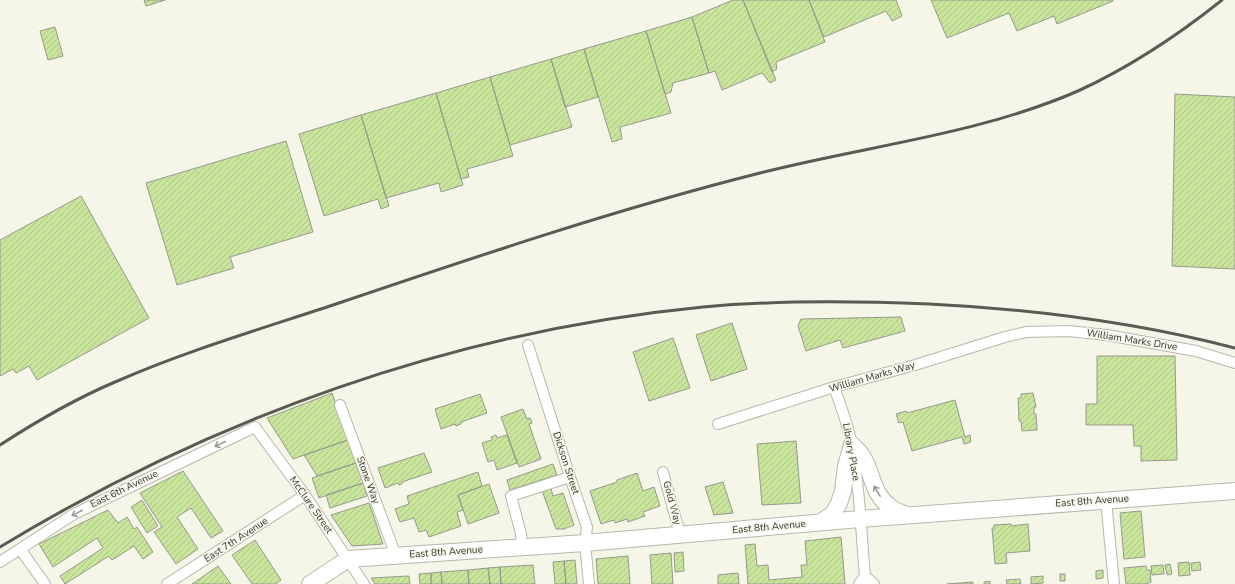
<svg xmlns="http://www.w3.org/2000/svg" width="1235" height="584" viewBox="0 0 1235 584" font-family="'Nunito Sans',sans-serif">
	<defs>
		<pattern id="building-hatch" width="6" height="6" patternUnits="userSpaceOnUse"><rect width="6" height="6" fill="#c9e59c"/><path d="M-1 1l2-2M0 6l6-6M5 7l2-2" fill="none" stroke="#adc587"/></pattern>
	</defs>
	<rect width="100%" height="100%" fill="#f6f6e8"/>
	<path fill="url(#building-hatch)" stroke="#959a8e" d="M 144,0 L 165,0 L 146,6 Z
		M 733,0 L 743,0 L 776,80 L 770,83 L 762,73 L 722,90 L 715,71 L 709,73 L 692,17 Z
		M 743,0 L 809,0 L 825,42 L 776,62 L 777,69 L 772,72 Z
		M 809,0 L 896,0 L 902,16 L 892,21 L 886,11 L 824,37 Z
		M 931,0 L 1113,0 L 1113,1 L 1057,24 L 1054,16 L 1017,31 L 1009,13 L 947,38 Z
		M 692,17 L 709,73 L 673,83 L 671,92 L 665,94 L 646,31 Z
		M 55,27 L 63,56 L 48,60 L 40,31 Z
		M 646,31 L 671,113 L 620,127 L 622,139 L 612,142 L 584,49 Z
		M 584,49 L 598,97 L 565,107 L 551,59 Z
		M 551,59 L 572,127 L 510,145 L 490,77 Z
		M 490,77 L 513,156 L 467,169 L 469,177 L 461,179 L 436,93 Z
		M 436,93 L 463,185 L 441,192 L 439,183 L 386,198 L 361,115 Z
		M 1175,94 L 1235,97 L 1235,269 L 1172,266 Z
		M 361,115 L 389,206 L 381,209 L 378,199 L 324,216 L 299,134 Z
		M 286,141 L 313,232 L 230,257 L 234,268 L 177,285 L 146,183 Z
		M 81,196 L 149,318 L 37,380 L 29,366 L 16,373 L 13,369 L 0,376 L 0,240 Z
		M 901,317 L 905,331 L 843,348 L 840,340 L 806,351 L 798,326 L 801,319 Z
		M 732,323 L 747,369 L 711,381 L 696,335 Z
		M 673,338 L 690,388 L 649,401 L 633,352 Z
		M 1097,356 L 1175,356 L 1177,460 L 1141,461 L 1141,446 L 1134,446 L 1133,425 L 1086,425 L 1086,404 L 1097,404 Z
		M 332,393 L 348,440 L 293,459 L 267,418 Z
		M 1033,393 L 1036,407 L 1034,407 L 1034,414 L 1036,414 L 1037,430 L 1022,431 L 1021,421 L 1019,421 L 1018,398 L 1021,398 L 1021,394 Z
		M 480,394 L 487,413 L 461,422 L 461,424 L 456,426 L 455,424 L 441,429 L 435,409 Z
		M 955,400 L 965,437 L 970,435 L 971,442 L 964,444 L 962,437 L 912,451 L 903,422 L 899,423 L 896,414 L 906,411 L 907,413 Z
		M 523,409 L 527,419 L 530,418 L 532,423 L 529,424 L 541,459 L 519,467 L 501,417 Z
		M 496,435 L 497,438 L 507,435 L 517,463 L 497,470 L 494,460 L 488,462 L 482,443 L 492,440 L 491,437 Z
		M 348,440 L 356,463 L 317,476 L 304,455 Z
		M 796,441 L 801,503 L 762,505 L 757,444 Z
		M 424,453 L 432,472 L 402,482 L 403,483 L 399,485 L 398,483 L 385,488 L 378,468 Z
		M 356,463 L 363,483 L 319,498 L 312,478 Z
		M 553,464 L 557,475 L 510,490 L 507,480 Z
		M 183,471 L 223,531 L 211,538 L 191,508 L 177,517 L 198,549 L 176,564 L 154,532 L 162,527 L 140,493 Z
		M 478,472 L 482,486 L 458,495 L 463,510 L 457,512 L 461,526 L 429,537 L 426,530 L 419,532 L 414,518 L 400,522 L 395,509 L 409,504 L 407,496 Z
		M 637,473 L 643,491 L 654,487 L 660,506 L 643,512 L 645,516 L 628,522 L 627,519 L 615,523 L 614,520 L 601,524 L 590,491 L 617,482 L 617,480 Z
		M 723,482 L 733,513 L 714,515 L 705,487 Z
		M 363,483 L 367,496 L 330,508 L 326,495 Z
		M 489,484 L 499,513 L 468,524 L 458,495 Z
		M 550,485 L 553,496 L 563,493 L 574,525 L 564,529 L 556,529 L 541,488 Z
		M 142,500 L 158,526 L 147,533 L 131,507 Z
		M 369,503 L 383,544 L 352,546 L 331,515 Z
		M 108,510 L 118,523 L 127,517 L 134,529 L 137,527 L 153,552 L 143,559 L 134,546 L 112,560 L 109,556 L 65,584 L 60,576 L 103,548 L 97,538 L 53,567 L 39,544 Z
		M 1141,511 L 1145,557 L 1124,559 L 1120,513 Z
		M 1011,524 L 1011,526 L 1028,524 L 1030,551 L 1006,553 L 1007,563 L 995,564 L 992,528 L 994,528 L 994,525 Z
		M 841,537 L 845,584 L 748,584 L 745,545 L 755,544 L 757,566 L 768,565 L 769,580 L 802,577 L 801,565 L 807,565 L 805,541 Z
		M 255,540 L 281,580 L 276,584 L 252,584 L 232,555 Z
		M 683,552 L 684,571 L 675,572 L 674,553 Z
		M 671,553 L 673,584 L 652,584 L 650,555 Z
		M 628,556 L 630,584 L 598,584 L 596,559 Z
		M 575,560 L 577,584 L 566,584 L 564,561 Z
		M 564,561 L 566,584 L 555,584 L 553,562 Z
		M 1189,562 L 1190,575 L 1179,576 L 1178,563 Z
		M 1200,562 L 1201,570 L 1192,571 L 1191,563 Z
		M 1170,564 L 1172,574 L 1167,575 L 1165,565 Z
		M 533,565 L 535,584 L 501,584 L 500,567 Z
		M 1163,565 L 1164,574 L 1152,575 L 1151,566 Z
		M 218,566 L 231,584 L 192,584 Z
		M 1146,566 L 1147,570 L 1150,570 L 1151,582 L 1148,583 L 1148,584 L 1126,584 L 1124,568 Z
		M 500,567 L 501,584 L 490,584 L 488,568 Z
		M 488,568 L 490,584 L 469,584 L 468,570 Z
		M 468,570 L 469,584 L 442,584 L 441,572 Z
		M 1103,570 L 1103,578 L 1096,579 L 1096,571 Z
		M 441,572 L 442,584 L 431,584 L 431,573 Z
		M 431,573 L 431,584 L 420,584 L 419,574 Z
		M 738,573 L 739,584 L 718,584 L 718,575 Z
		M 1060,574 L 1065,574 L 1065,581 L 1060,581 Z
		M 409,576 L 410,584 L 375,584 L 371,578 Z
		M 1043,576 L 1043,583 L 1031,584 L 1031,577 Z
		M 1020,579 L 1021,584 L 1007,584 L 1006,580 Z
		M 990,581 L 990,584 L 984,584 L 984,582 Z
		M 973,582 L 973,584 L 947,584 Z"/>
	<g fill="none" stroke-linecap="round" stroke-linejoin="round">
		<g stroke="#b7b7aa" stroke-width="12">
			<path id="minor" d="M 528,345 L 570,477 L 587,527 L 585,543 L 589,584
				M 834,387 C 841,406 848,425 852,445 C 860,488 861,533 865,576 L 859,584
				M 340,405 L 396,556
				M 718,424 L 834,387 L 915,365 L 1005,337 L 1026,332 L 1068,331 L 1107,335 L 1196,351 L 1235,363
				M 663,472 L 680,534
				M 1106,500 L 1114,584
				M 522,547 L 521,534 L 511,496 L 570,477
				M 20,549 L 45,584
				M 0,562 L 74,514 L 255,427 L 305,495 L 364,584
				M 865,576 L 874,584
				M 167,584 L 305,495"/>
		</g>
		<g stroke="#b7b7aa" stroke-width="18">
			<path id="primary" d="M 821,522 L 833,514 L 839,503 L 843,491 L 846,466 L 852,445 C 855,448 860,452 862,456 C 874,474 870,491 890,507 C 895,511 902,513 907,515
				M 310,584 L 348,559 L 585,543 L 860,519 L 1235,491"/>
		</g>
		<use href="#minor" stroke="#fff" stroke-width="10"/>
		<use href="#primary" stroke="#fff" stroke-width="16"/>
		<path stroke="#5b5a53" stroke-width="3" d="M 0,445 C 37,421 75,399 115,382 C 188,350 264,328 339,303 C 478,256 617,209 760,173 C 865,146 977,135 1078,91 C 1130,67 1177,36 1222,0
			M 0,547 C 213,418 454,331 703,307 C 778,300 854,301 929,304 C 1032,309 1135,322 1235,348"/>
	</g>
	<defs><path id="oneway-shaft" d="M-6 0H5M1.5-3L5.5 0L1.5 3" fill="none" stroke-width="1.6" stroke-linecap="round" stroke-linejoin="round"/></defs>
	<g stroke="#9a9a97">
		<use href="#oneway-shaft" transform="translate(220 444) rotate(155)"/>
		<use href="#oneway-shaft" transform="translate(877 491) rotate(-122)"/>
		<use href="#oneway-shaft" transform="translate(77 513) rotate(152)"/>
	</g>
	<g text-anchor="middle" dominant-baseline="central" stroke-width="3" stroke-linejoin="round" paint-order="stroke">
		<g font-size="10" fill="#35342f" stroke="#f6f6e8">
			<text transform="translate(1132 340) rotate(9)">William Marks Drive</text>
			<text transform="translate(872 377) rotate(-16)">William Marks Way</text>
			<text transform="translate(851 452) rotate(80)">Library Place</text>
			<text transform="translate(566 463) rotate(72)">Dickson Street</text>
			<text transform="translate(368 480) rotate(70)">Stone Way</text>
			<text transform="translate(124 489) rotate(-26)">East 6th Avenue</text>
			<text transform="translate(1092 501) rotate(-4)">East 8th Avenue</text>
			<text transform="translate(672 503) rotate(75)">Gold Way</text>
			<text transform="translate(311 505) rotate(55)">McClure Street</text>
			<text transform="translate(769 527) rotate(-5)">East 8th Avenue</text>
			<text transform="translate(236 540) rotate(-33)">East 7th Avenue</text>
			<text transform="translate(446 552) rotate(-4)">East 8th Avenue</text>
		</g>
	</g>
</svg>
